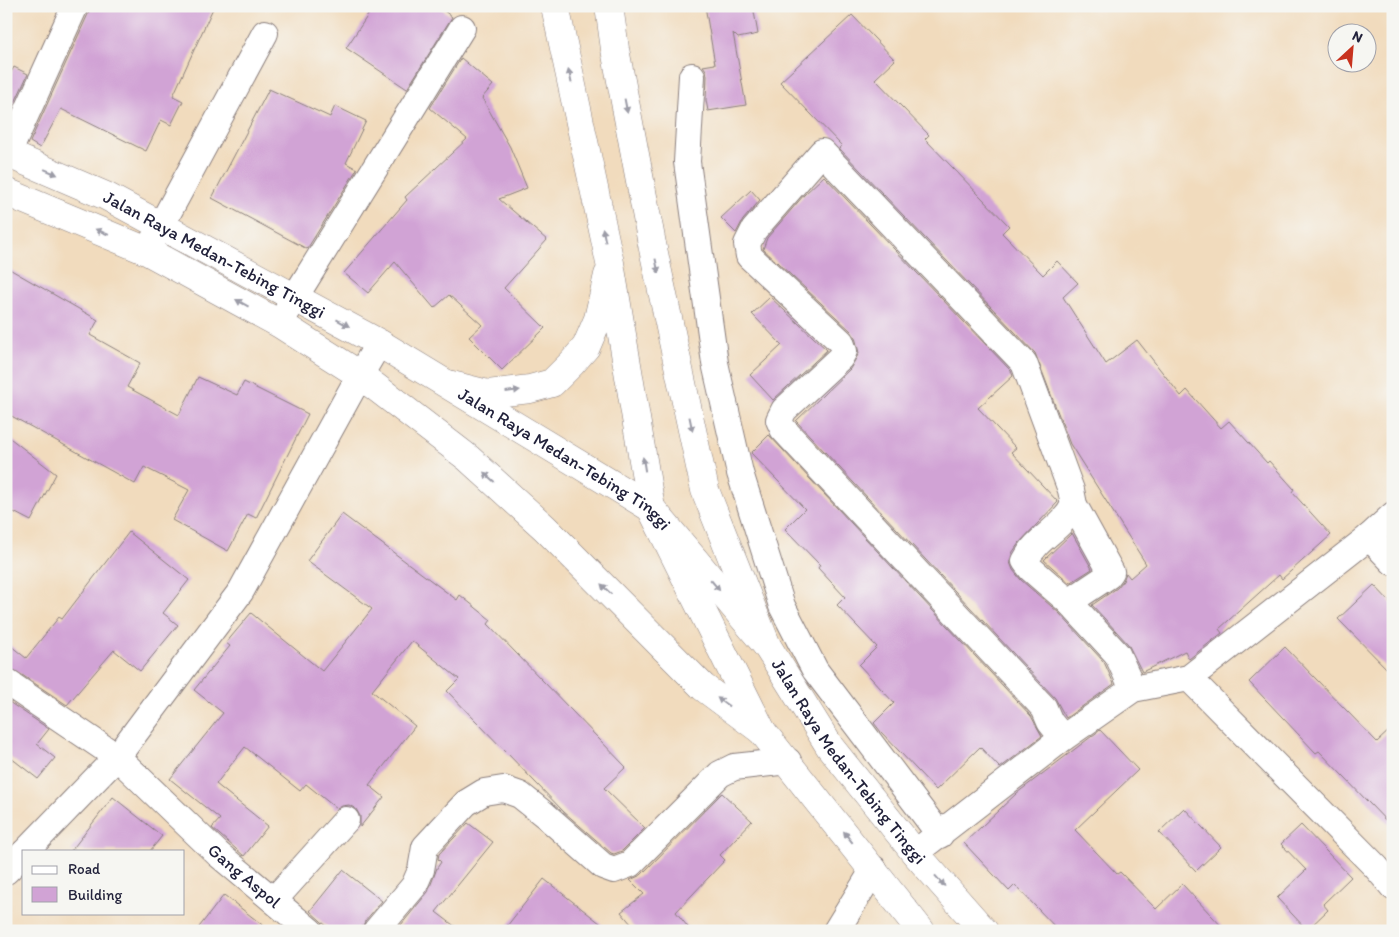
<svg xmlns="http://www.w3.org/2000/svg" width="1399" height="937" viewBox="0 0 1399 937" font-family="Itim,sans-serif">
	<rect width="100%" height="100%" fill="#f6f6f2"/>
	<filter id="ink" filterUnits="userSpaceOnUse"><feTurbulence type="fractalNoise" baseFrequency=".02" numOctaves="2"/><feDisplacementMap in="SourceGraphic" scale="10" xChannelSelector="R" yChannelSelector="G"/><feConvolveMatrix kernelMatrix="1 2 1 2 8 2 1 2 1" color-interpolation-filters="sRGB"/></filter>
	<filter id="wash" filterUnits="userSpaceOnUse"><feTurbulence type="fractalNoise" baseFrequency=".0096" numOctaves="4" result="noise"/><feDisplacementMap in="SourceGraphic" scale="20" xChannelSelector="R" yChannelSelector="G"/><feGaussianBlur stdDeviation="1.12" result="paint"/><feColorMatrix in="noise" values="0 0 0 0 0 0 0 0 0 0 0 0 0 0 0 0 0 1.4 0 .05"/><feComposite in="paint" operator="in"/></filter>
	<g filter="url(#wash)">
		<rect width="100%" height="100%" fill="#f1dbbd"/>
		<g id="blocks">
			<path fill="#d1a3d5" d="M 90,6 L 214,6 L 173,96 L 183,101 L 171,125 L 161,120 L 146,151 L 61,109 L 40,148 L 30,142 L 89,12 Z
				M 374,6 L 438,6 L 452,17 L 407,89 L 346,48 Z
				M 705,6 L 753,6 L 758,34 L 738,38 L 733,33 L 746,105 L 708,111 L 706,100 L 707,76 L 706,70 L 703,66 L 715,64 Z
				M 852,15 L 895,60 L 875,79 L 929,135 L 925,139 L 1009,226 L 1002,233 L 1043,275 L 1057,261 L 1078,283 L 1063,297 L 1106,364 L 1137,340 L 1181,396 L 1187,390 L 1221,428 L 1229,421 L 1267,463 L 1269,461 L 1294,489 L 1292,492 L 1331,535 L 1282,579 L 1279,575 L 1219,629 L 1222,633 L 1189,659 L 1185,651 L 1142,672 L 1128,644 L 1092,605 L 1117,588 L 1123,581 L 1126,573 L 1130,578 L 1146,564 L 1070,444 L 1035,353 L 839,148 L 842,146 L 780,82 Z
				M 461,58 L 493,85 L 482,98 L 510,147 L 527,188 L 499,199 L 547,240 L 504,288 L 545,328 L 502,370 L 469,337 L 482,325 L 449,295 L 434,308 L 395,262 L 368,293 L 344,273 L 407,200 L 405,197 L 467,139 L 430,108 Z
				M 14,67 L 28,74 L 6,122 L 6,81 Z
				M 269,89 L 330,117 L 335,106 L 366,121 L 346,163 L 357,169 L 307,249 L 212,198 Z
				M 824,176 L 1011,371 L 1013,376 L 978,408 L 1016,448 L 1011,452 L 1058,502 L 1019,543 L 1012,553 L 1010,562 L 1013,570 L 1021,580 L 1059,613 L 1104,662 L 1114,684 L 1066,718 L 1055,698 L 796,421 L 850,369 L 859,353 L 855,337 L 851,331 L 763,249 L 767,238 L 804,195 Z
				M 751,190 L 760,200 L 743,220 L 736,233 L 721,218 Z
				M 6,267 L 98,320 L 90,335 L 140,363 L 127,387 L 179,415 L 198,377 L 237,395 L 244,382 L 308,414 L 256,518 L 248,514 L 228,551 L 172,520 L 189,490 L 144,467 L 135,484 L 6,413 Z
				M 770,297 L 827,350 L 773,400 L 750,375 L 782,345 L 752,314 Z
				M 6,435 L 56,474 L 31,521 L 6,508 Z
				M 769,435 L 1031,716 L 1042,736 L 1000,768 L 980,747 L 936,790 L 881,732 L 874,723 L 894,703 L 859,665 L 877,647 L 837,605 L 845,597 L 818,568 L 820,565 L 785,529 L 805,509 L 751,453 Z
				M 342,514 L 457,600 L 460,595 L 491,620 L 488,624 L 626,767 L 604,788 L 645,828 L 622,851 L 614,854 L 611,853 L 564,812 L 447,691 L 459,679 L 412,641 L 372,691 L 415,726 L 369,785 L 384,797 L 360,827 L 360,816 L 356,809 L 349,805 L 342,806 L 337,809 L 306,784 L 300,791 L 245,747 L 216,784 L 268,826 L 244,856 L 212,828 L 220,819 L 170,779 L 223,713 L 194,690 L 230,646 L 226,643 L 251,613 L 322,671 L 372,609 L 307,561 Z
				M 129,532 L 189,580 L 163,613 L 178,625 L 140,671 L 114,650 L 67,705 L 16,671 L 6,669 L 6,642 L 26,658 L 59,617 L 62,619 Z
				M 1072,533 L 1092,569 L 1070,583 L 1044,560 Z
				M 1374,585 L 1393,605 L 1393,675 L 1338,619 Z
				M 1285,647 L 1377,742 L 1393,727 L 1393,828 L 1319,751 L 1316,753 L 1249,682 Z
				M 6,700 L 49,729 L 37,744 L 55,758 L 38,779 L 6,754 Z
				M 1100,730 L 1138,770 L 1075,830 L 1117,874 L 1120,872 L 1156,909 L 1182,884 L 1226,931 L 1059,931 L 1015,885 L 1009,891 L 964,843 L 1017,793 Z
				M 722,793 L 752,821 L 720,855 L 725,860 L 676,912 L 691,931 L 637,931 L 621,912 L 644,894 L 630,880 L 641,875 Z
				M 113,797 L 162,836 L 150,851 L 71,851 Z
				M 1184,808 L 1221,847 L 1196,871 L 1159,832 Z
				M 468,823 L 493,842 L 436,912 L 461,931 L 396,931 L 428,892 L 437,868 L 441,862 L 438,859 L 439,854 Z
				M 1301,825 L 1351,877 L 1323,904 L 1328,910 L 1307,930 L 1277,898 L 1306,870 L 1281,844 Z
				M 343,870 L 382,901 L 365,921 L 361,931 L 332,931 L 310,911 Z
				M 544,879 L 610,931 L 503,931 Z
				M 224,895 L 270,931 L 196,931 Z"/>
		</g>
	</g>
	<g filter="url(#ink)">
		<use href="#blocks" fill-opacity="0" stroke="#8a7e7c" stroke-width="1"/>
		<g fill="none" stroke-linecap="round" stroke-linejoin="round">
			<g stroke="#8a7e7c" stroke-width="28">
				<g id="minor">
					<path d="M 692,76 L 687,162 L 715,363 L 740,473 L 782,606 L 815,670 L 940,835"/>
					<path d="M 8,154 L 75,6"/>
					<path d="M 150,246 L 265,33"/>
					<path d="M 280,324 L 295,297 L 462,28"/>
					<path d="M 1074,505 C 1062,529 1037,537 1025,561 L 1031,569 L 1069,602 L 1117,654 L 1133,689"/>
					<path d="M 1369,537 L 1393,562"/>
					<path d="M 1189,678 L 1376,867 L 1393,887"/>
					<path id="s1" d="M 8,683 L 117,757 L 218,854 L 310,931"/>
					<path d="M 1063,738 L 1050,722 L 1044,708 L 783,429 L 779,420 L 784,410 L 840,358 L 844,351 L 841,342 L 749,256 L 747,244 L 754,230 L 822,152 L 1024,363 L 1071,490 L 1074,505 L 1111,572 L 1108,576 L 1069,602"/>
					<path d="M 925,845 L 1063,738 L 1133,689 L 1189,678 L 1369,537 L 1393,515"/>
					<path d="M 26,851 L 117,757 L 241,591 L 360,375 L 379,343"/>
					<path d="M 6,871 L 24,853"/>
					<path d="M 274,900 L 346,820"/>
					<path d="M 376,931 L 414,886 L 421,870 L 425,847 L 466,803 L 484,792 L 503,789 L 520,795 L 545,815 L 603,866 L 614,870 L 630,864 L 720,774 L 734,767 L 788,761"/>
					<path d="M 836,931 L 874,869"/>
				</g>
			</g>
			<g stroke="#8a7e7c" stroke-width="29">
				<g id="trunk">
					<path id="s2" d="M 6,153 L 106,196 L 379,343 L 651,508 L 767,646 L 830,747 L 915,853 L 984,931"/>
					<path d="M 6,192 L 147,251 L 280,324 L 360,375 L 468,458 L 545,528 L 703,687 L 762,731 L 921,931"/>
				</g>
			</g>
			<g stroke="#8a7e7c" stroke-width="29">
				<path id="motorway" d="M 555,6 L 610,263 L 651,508 L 762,731
					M 609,6 L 615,49 L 652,244 L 705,490 L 767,646
					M 448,384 L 488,394 L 530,389 L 552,383 L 572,363 L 586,347 L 598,319 L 608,275"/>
			</g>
			<use href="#minor" stroke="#fff" stroke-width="26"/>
			<use href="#trunk" stroke="#fff" stroke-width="28"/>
			<use href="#motorway" stroke="#fff" stroke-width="28"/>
		</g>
		<defs><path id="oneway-solid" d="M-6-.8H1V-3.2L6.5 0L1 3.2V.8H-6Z" transform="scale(1.25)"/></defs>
		<g fill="#9c9ca7">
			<use href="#oneway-solid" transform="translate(570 76) rotate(-102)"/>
			<use href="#oneway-solid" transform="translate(626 106) rotate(79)"/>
			<use href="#oneway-solid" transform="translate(51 172) rotate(23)"/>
			<use href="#oneway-solid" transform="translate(102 232) rotate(-157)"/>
			<use href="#oneway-solid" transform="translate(604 235) rotate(-102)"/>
			<use href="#oneway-solid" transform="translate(657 266) rotate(78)"/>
			<use href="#oneway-solid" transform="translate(242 303) rotate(-151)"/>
			<use href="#oneway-solid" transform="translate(343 323) rotate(29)"/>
			<use href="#oneway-solid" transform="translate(513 391) rotate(-7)"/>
			<use href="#oneway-solid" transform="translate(691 424) rotate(78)"/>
			<use href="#oneway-solid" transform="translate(644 464) rotate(-99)"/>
			<use href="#oneway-solid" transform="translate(489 477) rotate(-138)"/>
			<use href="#oneway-solid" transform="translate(715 585) rotate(50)"/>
			<use href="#oneway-solid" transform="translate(606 589) rotate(-135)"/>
			<use href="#oneway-solid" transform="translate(723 702) rotate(-144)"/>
			<use href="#oneway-solid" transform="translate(848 837) rotate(-128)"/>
			<use href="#oneway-solid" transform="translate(940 881) rotate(48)"/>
		</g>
	</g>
	<g text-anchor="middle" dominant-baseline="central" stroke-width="5" stroke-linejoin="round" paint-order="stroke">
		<g font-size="18" fill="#22223b" stroke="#f6f6f2">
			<text stroke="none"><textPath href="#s2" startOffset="232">Jalan Raya Medan-Tebing Tinggi</textPath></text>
			<text stroke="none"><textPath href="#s2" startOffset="638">Jalan Raya Medan-Tebing Tinggi</textPath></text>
			<text stroke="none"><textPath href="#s2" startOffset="1059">Jalan Raya Medan-Tebing Tinggi</textPath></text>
			<text stroke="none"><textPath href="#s1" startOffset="306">Gang Aspol</textPath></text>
		</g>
	</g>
	<rect width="1399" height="937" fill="none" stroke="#f6f6f2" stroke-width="25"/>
	<rect x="22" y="850" width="162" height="65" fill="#f6f6f2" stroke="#a1a1a9"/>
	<rect x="32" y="866" width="25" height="8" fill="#ffffff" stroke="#a1a1a9"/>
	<text x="68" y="874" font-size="15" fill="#22223b">Road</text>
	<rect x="32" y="887" width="25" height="15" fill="#d1a3d5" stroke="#a1a1a9"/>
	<text x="68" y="900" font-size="15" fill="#22223b">Building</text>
	<g transform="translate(1352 48) rotate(26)"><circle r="24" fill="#f6f6f2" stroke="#a1a1a9"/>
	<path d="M0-4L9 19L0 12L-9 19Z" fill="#c8321e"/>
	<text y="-8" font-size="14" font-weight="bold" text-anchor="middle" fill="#22223b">N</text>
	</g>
</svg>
